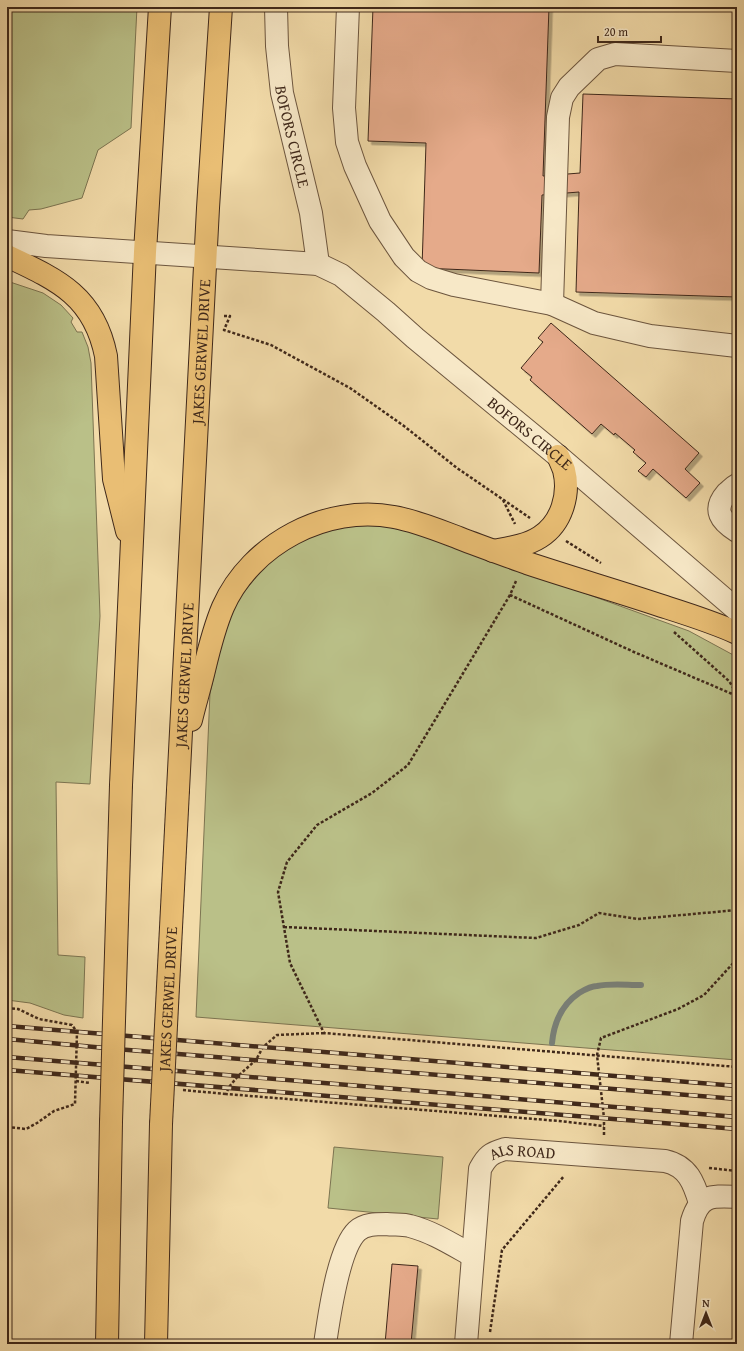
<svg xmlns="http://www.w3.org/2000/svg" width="744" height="1351" viewBox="0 0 744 1351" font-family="'Gentium Book Plus',serif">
	<defs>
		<filter id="shadow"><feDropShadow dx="3.5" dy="3.5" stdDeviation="0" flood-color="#0004"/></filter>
	</defs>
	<rect width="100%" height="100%" fill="#f2dba9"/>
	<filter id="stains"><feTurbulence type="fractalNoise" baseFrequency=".005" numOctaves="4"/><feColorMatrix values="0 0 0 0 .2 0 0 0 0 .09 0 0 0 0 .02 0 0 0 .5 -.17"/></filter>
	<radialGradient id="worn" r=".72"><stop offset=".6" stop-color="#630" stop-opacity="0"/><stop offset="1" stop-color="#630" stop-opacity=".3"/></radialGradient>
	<path fill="#bac088" stroke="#7c7451" d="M 7,7 L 137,7 L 131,128 L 98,150 L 82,198 L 41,209 L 29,210 L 23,219 L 7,217 Z
		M 7,281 L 43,293 L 61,305 L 73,318 L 71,322 L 77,332 L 82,332 L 88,347 L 91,363 L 100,616 L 90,784 L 56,782 L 58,955 L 85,957 L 83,1018 L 64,1015 L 30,1003 L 7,1000 Z
		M 363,525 L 384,526 L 424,535 L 689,631 L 737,657 L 737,1060 L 196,1017 L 210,693 L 227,621 L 237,601 L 265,566 L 283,552 L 302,540 L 322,533 L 342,527 Z
		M 334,1147 L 443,1157 L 438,1219 L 328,1208 Z"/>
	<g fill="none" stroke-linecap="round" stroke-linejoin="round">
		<path stroke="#797f76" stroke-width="6" d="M 552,1043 C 554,1022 561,1005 579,993 C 584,990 591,986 597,986 C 611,983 626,985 641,985"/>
	</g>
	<path fill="#e5aa8a" stroke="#3f281a" filter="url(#shadow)" d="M 373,7 L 549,7 L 543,176 L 580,173 L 583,94 L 737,99 L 737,297 L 576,292 L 579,192 L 542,195 L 539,273 L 422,268 L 426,143 L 368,141 Z
		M 551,323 L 699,453 L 685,469 L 700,483 L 686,498 L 653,469 L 646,477 L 638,471 L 646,463 L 633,452 L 635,450 L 615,433 L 614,435 L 601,424 L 592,434 L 530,380 L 532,377 L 521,368 L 543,342 L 538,338 Z
		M 392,1264 L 418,1266 L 411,1344 L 385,1344 Z"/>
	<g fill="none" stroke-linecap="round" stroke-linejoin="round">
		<g stroke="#6c553e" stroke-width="24">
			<g id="minor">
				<path id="s1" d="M 276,7 L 277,46 L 282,93 L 311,213 L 318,264"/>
				<path d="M 348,7 L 344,108 L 347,142 L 355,166 L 380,221 L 404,257 L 418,271 L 431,278 L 454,285 L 552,304 L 594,323 L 650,336 L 737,346"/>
				<path id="s2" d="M 7,241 L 46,246 L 318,264 L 341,275 L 386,312 L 415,338 L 558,456 L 737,610"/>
				<path d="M 552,304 L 558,117 L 562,98 L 569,87 L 598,59 L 615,54 L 737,61"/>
				<path d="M 737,485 C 733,487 731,490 727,493 C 712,510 721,521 737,531"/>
				<path d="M 325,1344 C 329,1317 338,1249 357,1231 C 365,1224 376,1224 386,1224 C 394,1225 403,1224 410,1226 C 433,1232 453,1245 473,1256"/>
				<path id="s3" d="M 466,1344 L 480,1169 C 487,1156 491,1153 505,1149 L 665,1161 C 688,1166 694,1183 700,1203"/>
				<path d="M 681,1344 L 692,1221 C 700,1194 712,1196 737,1197"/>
			</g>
		</g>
		<g stroke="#3f281a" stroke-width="24">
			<g id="highway">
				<path d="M 7,256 C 58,280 94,296 106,356 L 114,479 L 127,531"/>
				<path d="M 493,551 C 509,548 526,546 540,537 C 562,523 570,494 564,470 C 562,465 560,460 558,456"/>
				<path d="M 191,720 C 195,703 200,687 204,670 C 209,649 214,628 223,607 C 251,544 326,504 394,517 C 416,521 438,530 459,538 C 482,547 505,555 527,563 C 572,578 617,591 662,606 C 687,614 713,622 737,633"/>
				<path d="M 121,785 L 145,252 L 160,7"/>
				<path id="s4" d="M 178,790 L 208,208 L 221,7"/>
				<path d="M 107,1344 L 111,1122"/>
				<path d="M 156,1344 L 161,1124"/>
			</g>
		</g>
		<path stroke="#3f281a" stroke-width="2.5" stroke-dasharray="3 2" stroke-linecap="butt" d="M 224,316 L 230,316 L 224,330 L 271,345 L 350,388 L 404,426 L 457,468 L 530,518
			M 503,500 L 515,524
			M 566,541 L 601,563
			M 516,581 L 510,595 L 634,652 L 737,696
			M 510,595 L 408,765 L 372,793 L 317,825 L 287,862 L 278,892 L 290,963 L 324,1033 L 737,1067
			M 674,632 L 729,681 L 737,694
			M 284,927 L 536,938 L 579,925 L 599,913 L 638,919 L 737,910
			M 7,1008 L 18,1009 L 39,1019 L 72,1025 L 77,1032 L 75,1104 L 54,1111 L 37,1123 L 26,1129 L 7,1127
			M 324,1033 L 277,1035 L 263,1047 L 256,1060 L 238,1076 L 229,1087 L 226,1094 L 559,1121 L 604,1126
			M 76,1081 L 90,1083
			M 183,1090 L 226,1094
			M 604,1135 L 604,1118 L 597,1055 L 601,1038 L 678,1009 L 704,995 L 737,959
			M 709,1168 L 737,1171
			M 490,1332 L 502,1250 L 564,1176"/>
		<use href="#minor" stroke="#f7e8c7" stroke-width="22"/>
		<use href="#highway" stroke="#e9be74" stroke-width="22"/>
		<g stroke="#3f281a" stroke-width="4.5">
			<path id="rail" d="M 7,1026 L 737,1086
				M 7,1039 L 116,1049 L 737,1099
				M 7,1057 L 737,1117
				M 7,1070 L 737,1129"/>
		</g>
		<use href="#rail" stroke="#f7e8c7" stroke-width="3" stroke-dasharray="9" stroke-linecap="butt"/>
		<g stroke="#3f281a" stroke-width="24" stroke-linecap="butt">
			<g id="highway-bridge">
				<path d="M 111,1122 L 121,785"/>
				<path id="s5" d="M 161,1124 L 178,790"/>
			</g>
		</g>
		<use href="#highway-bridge" stroke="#e9be74" stroke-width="22"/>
	</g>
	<g text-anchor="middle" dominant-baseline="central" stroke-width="3.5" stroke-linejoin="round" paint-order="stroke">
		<g font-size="16" fill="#3f281a" stroke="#f7e8c7">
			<text stroke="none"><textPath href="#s1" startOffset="131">BOFORS CIRCLE</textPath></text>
			<text stroke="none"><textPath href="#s4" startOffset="439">JAKES GERWEL DRIVE</textPath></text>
			<text stroke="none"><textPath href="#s2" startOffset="584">BOFORS CIRCLE</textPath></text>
			<text stroke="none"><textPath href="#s4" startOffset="115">JAKES GERWEL DRIVE</textPath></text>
			<text stroke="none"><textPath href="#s5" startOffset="125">JAKES GERWEL DRIVE</textPath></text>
			<text stroke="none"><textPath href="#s3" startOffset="226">ALS ROAD</textPath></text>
		</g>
	</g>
	<rect width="744" height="1351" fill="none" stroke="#f2dba9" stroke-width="24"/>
	<rect x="8" y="8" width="728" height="1335" fill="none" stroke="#3f281a" stroke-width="2"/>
	<rect x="12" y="12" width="720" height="1327" fill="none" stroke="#3f281a"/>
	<g transform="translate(706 1313)" stroke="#f7e8c7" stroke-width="3" paint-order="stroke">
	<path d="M0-3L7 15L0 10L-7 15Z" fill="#3f281a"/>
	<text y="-6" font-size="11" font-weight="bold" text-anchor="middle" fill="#3f281a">N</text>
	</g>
	<path d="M598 36v6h63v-6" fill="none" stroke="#3f281a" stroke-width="2"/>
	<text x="604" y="36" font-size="12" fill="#3f281a" stroke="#f7e8c7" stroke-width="3" paint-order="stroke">20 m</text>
	<rect width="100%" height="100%" filter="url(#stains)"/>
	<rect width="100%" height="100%" fill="url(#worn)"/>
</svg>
